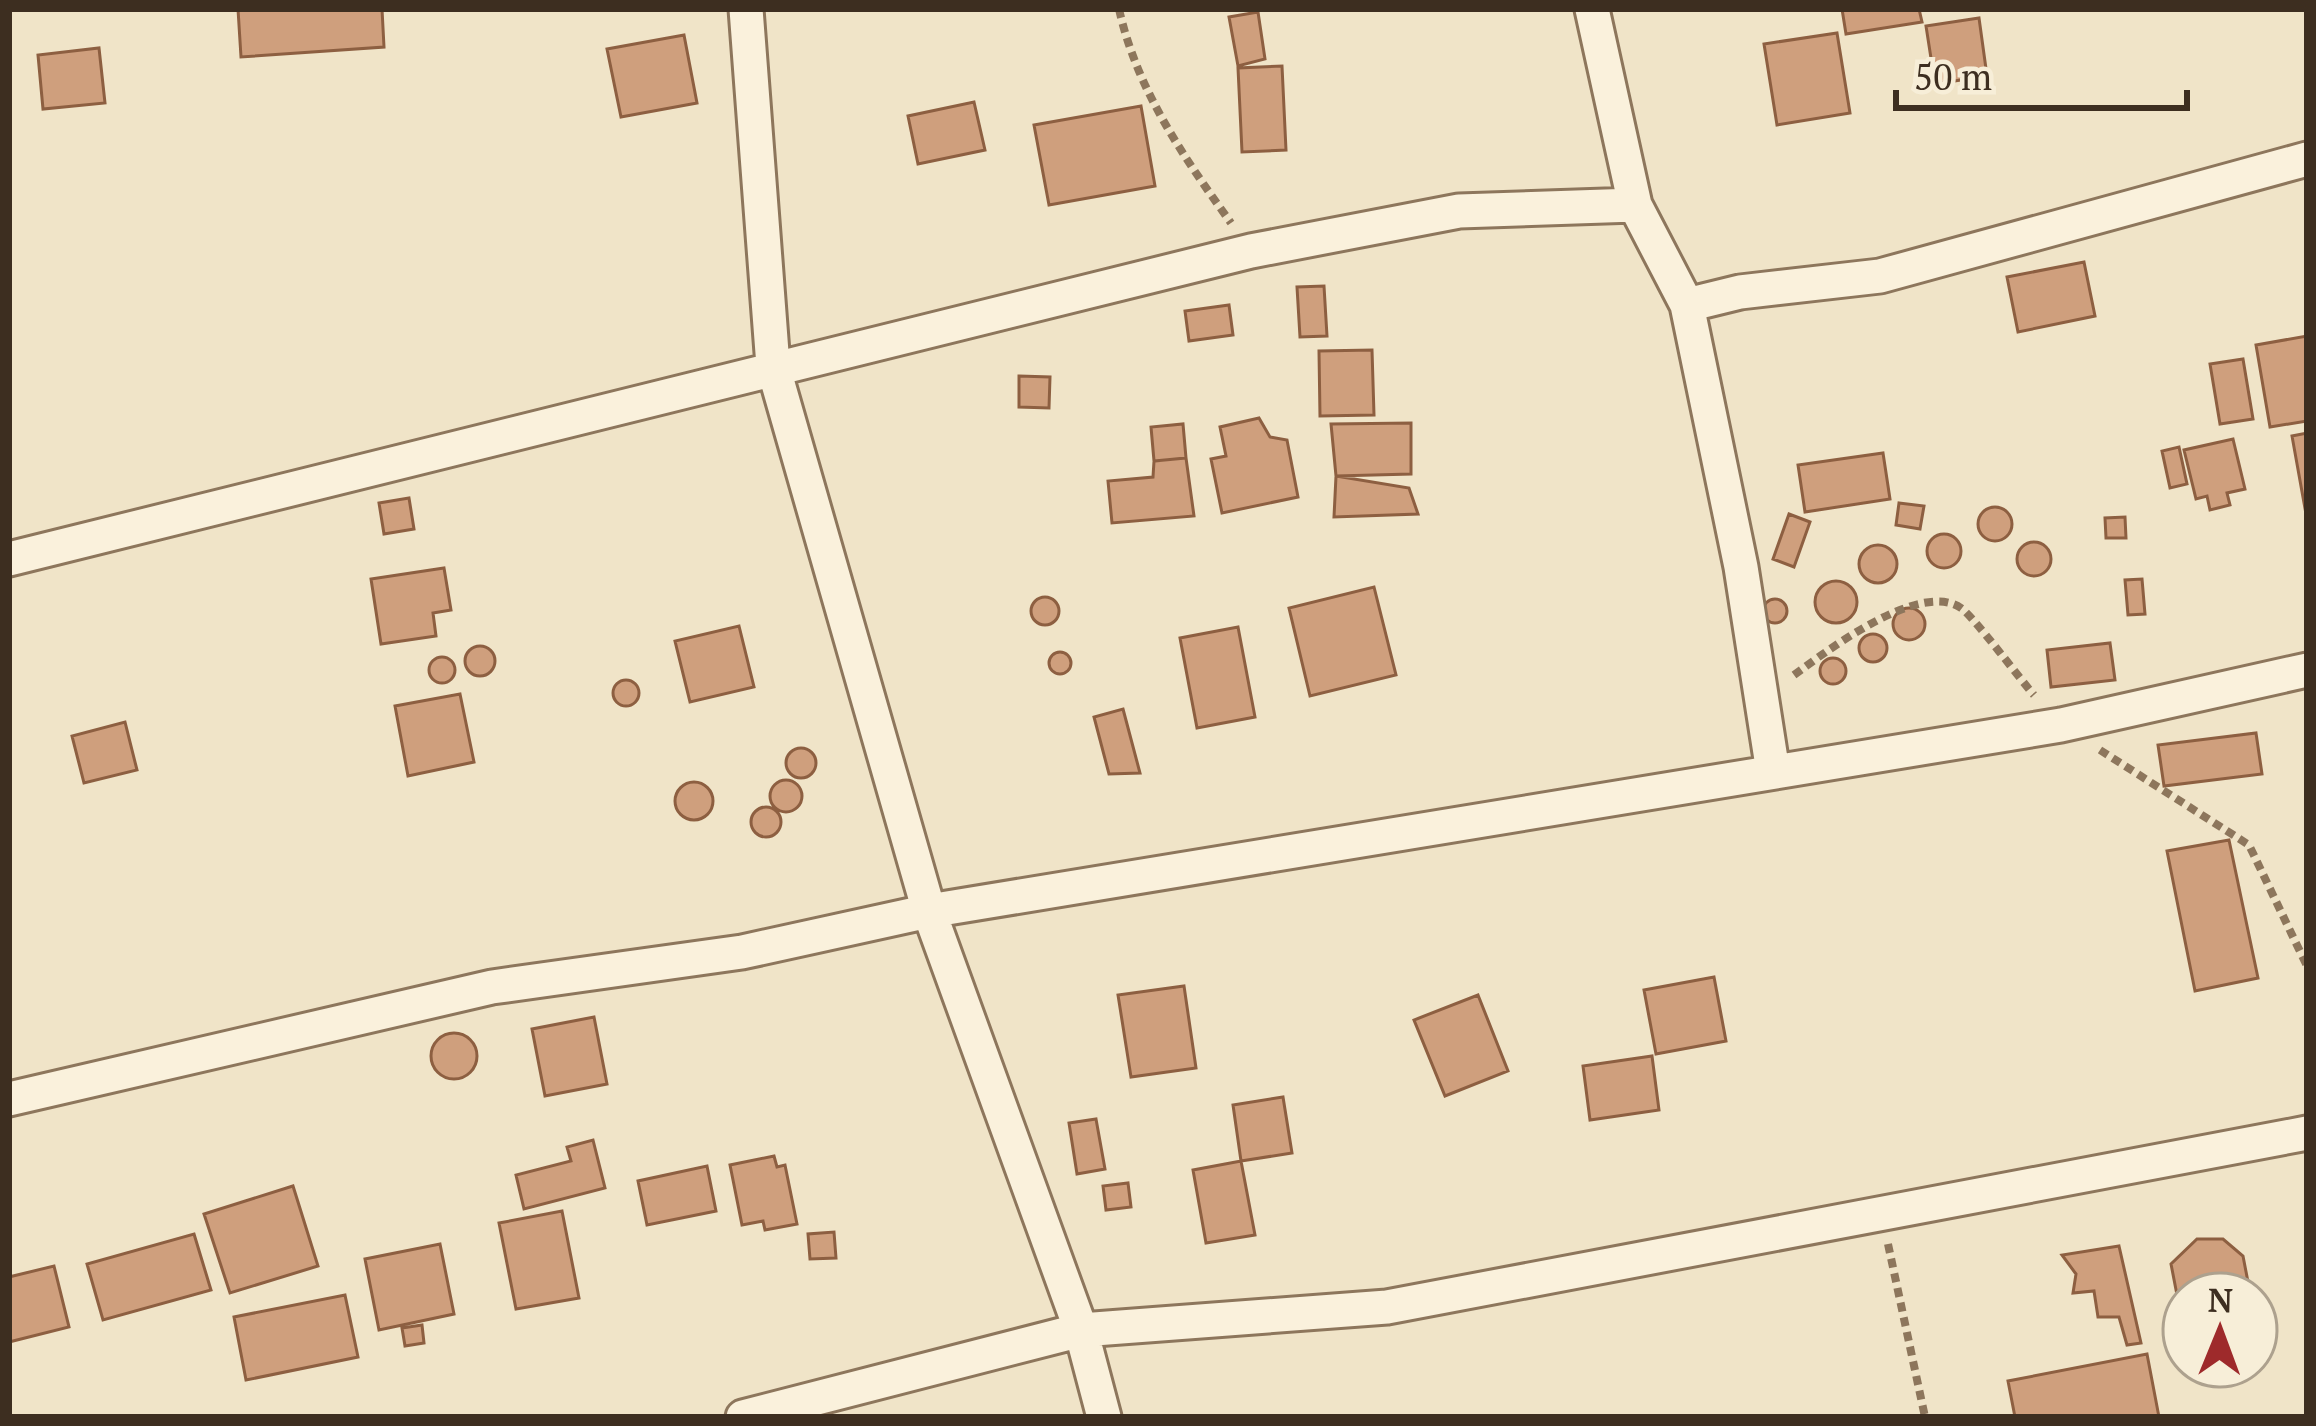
<svg xmlns="http://www.w3.org/2000/svg" width="2316" height="1426" viewBox="0 0 2316 1426" font-family="'PT Serif',serif">
	<rect width="100%" height="100%" fill="#f0e4c8"/>
	<path fill="#cf9f7d" stroke="#8d5f41" stroke-width="3" d="M 238,9 L 382,9 L 384,47 L 241,57 Z
		M 1842,9 L 1919,9 L 1922,22 L 1846,34 Z
		M 1258,12 L 1265,59 L 1238,66 L 1229,17 Z
		M 1979,18 L 1987,76 L 1935,84 L 1926,26 Z
		M 1837,33 L 1850,113 L 1777,125 L 1764,44 Z
		M 684,35 L 697,103 L 621,117 L 607,49 Z
		M 99,48 L 105,103 L 43,109 L 38,55 Z
		M 1282,66 L 1286,150 L 1242,152 L 1238,68 Z
		M 974,102 L 985,150 L 918,164 L 908,116 Z
		M 1141,106 L 1155,186 L 1049,205 L 1034,125 Z
		M 2084,262 L 2095,316 L 2018,332 L 2007,277 Z
		M 1324,286 L 1327,336 L 1300,337 L 1297,287 Z
		M 1229,305 L 1233,335 L 1189,341 L 1185,311 Z
		M 2307,336 L 2307,421 L 2270,427 L 2256,345 Z
		M 1372,350 L 1374,415 L 1320,416 L 1319,351 Z
		M 2243,359 L 2253,419 L 2220,424 L 2210,364 Z
		M 1019,376 L 1050,377 L 1049,408 L 1019,407 Z
		M 1259,418 L 1270,437 L 1287,440 L 1298,497 L 1222,513 L 1211,459 L 1226,456 L 1220,427 Z
		M 1411,423 L 1411,474 L 1336,476 L 1331,424 Z
		M 1183,424 L 1186,458 L 1154,461 L 1151,427 Z
		M 2307,433 L 2307,513 L 2306,514 L 2292,436 Z
		M 2233,439 L 2245,489 L 2227,493 L 2230,505 L 2210,510 L 2207,496 L 2196,499 L 2184,450 Z
		M 2179,447 L 2187,484 L 2170,488 L 2162,451 Z
		M 1883,453 L 1890,499 L 1805,512 L 1798,465 Z
		M 1186,458 L 1194,516 L 1112,523 L 1108,481 L 1153,477 L 1154,461 Z
		M 1336,476 L 1409,488 L 1418,514 L 1334,517 Z
		M 409,498 L 414,529 L 384,534 L 379,503 Z
		M 1899,503 L 1924,506 L 1920,529 L 1896,525 Z
		M1978 524a17 17 0 1 1 34 0a17 17 0 1 1-34 0Z
		M 1789,514 L 1810,522 L 1794,567 L 1773,559 Z
		M 2125,517 L 2126,538 L 2106,538 L 2105,518 Z
		M1927 551a17 17 0 1 1 34 0a17 17 0 1 1-34 0Z
		M2017 559a17 17 0 1 1 34 0a17 17 0 1 1-34 0Z
		M1859 564a19 19 0 1 1 38 0a19 19 0 1 1-38 0Z
		M 444,568 L 451,610 L 433,613 L 436,636 L 381,644 L 371,579 Z
		M 2142,579 L 2145,614 L 2128,615 L 2125,580 Z
		M1815 602a21 21 0 1 1 42 0a21 21 0 1 1-42 0Z
		M 1374,587 L 1396,675 L 1310,696 L 1289,608 Z
		M1031 611a14 14 0 1 1 28 0a14 14 0 1 1-28 0Z
		M1763 611a12 12 0 1 1 24 0a12 12 0 1 1-24 0Z
		M1893 624a16 16 0 1 1 32 0a16 16 0 1 1-32 0Z
		M 739,626 L 754,687 L 690,702 L 675,641 Z
		M 1238,627 L 1255,717 L 1197,728 L 1180,638 Z
		M1859 648a14 14 0 1 1 28 0a14 14 0 1 1-28 0Z
		M 2110,643 L 2115,680 L 2051,687 L 2047,650 Z
		M465 661a15 15 0 1 1 30 0a15 15 0 1 1-30 0Z
		M1049 663a11 11 0 1 1 22 0a11 11 0 1 1-22 0Z
		M429 670a13 13 0 1 1 26 0a13 13 0 1 1-26 0Z
		M1820 671a13 13 0 1 1 26 0a13 13 0 1 1-26 0Z
		M613 693a13 13 0 1 1 26 0a13 13 0 1 1-26 0Z
		M 460,694 L 474,762 L 408,776 L 395,706 Z
		M 1123,709 L 1140,773 L 1109,774 L 1094,717 Z
		M 125,722 L 137,770 L 84,783 L 72,736 Z
		M 2256,733 L 2262,774 L 2164,786 L 2158,745 Z
		M786 763a15 15 0 1 1 30 0a15 15 0 1 1-30 0Z
		M770 796a16 16 0 1 1 32 0a16 16 0 1 1-32 0Z
		M675 801a19 19 0 1 1 38 0a19 19 0 1 1-38 0Z
		M751 822a15 15 0 1 1 30 0a15 15 0 1 1-30 0Z
		M 2229,840 L 2258,978 L 2195,991 L 2167,851 Z
		M 1714,977 L 1726,1041 L 1656,1054 L 1644,990 Z
		M 1184,986 L 1196,1068 L 1131,1077 L 1118,995 Z
		M 1478,995 L 1508,1071 L 1445,1096 L 1414,1020 Z
		M 594,1017 L 607,1084 L 545,1096 L 532,1029 Z
		M431 1056a23 23 0 1 1 46 0a23 23 0 1 1-46 0Z
		M 1652,1056 L 1659,1110 L 1590,1120 L 1583,1066 Z
		M 1283,1097 L 1292,1153 L 1241,1161 L 1233,1105 Z
		M 1096,1119 L 1105,1169 L 1077,1174 L 1069,1123 Z
		M 593,1140 L 605,1188 L 524,1209 L 516,1175 L 571,1161 L 567,1147 Z
		M 774,1156 L 777,1167 L 785,1165 L 797,1224 L 765,1230 L 763,1221 L 742,1225 L 730,1165 Z
		M 1241,1161 L 1255,1235 L 1206,1243 L 1193,1170 Z
		M 707,1166 L 716,1211 L 647,1225 L 638,1181 Z
		M 1128,1183 L 1131,1207 L 1106,1210 L 1103,1186 Z
		M 293,1186 L 318,1266 L 230,1293 L 204,1214 Z
		M 562,1211 L 579,1298 L 516,1309 L 499,1223 Z
		M 834,1232 L 836,1258 L 810,1259 L 808,1234 Z
		M 194,1234 L 211,1290 L 103,1320 L 87,1264 Z
		M 2197,1239 L 2223,1239 L 2243,1256 L 2248,1282 L 2244,1294 L 2184,1294 L 2184,1306 L 2178,1300 L 2171,1264 Z
		M 440,1244 L 454,1314 L 379,1330 L 365,1259 Z
		M 2119,1246 L 2141,1343 L 2127,1345 L 2119,1317 L 2098,1317 L 2094,1291 L 2073,1293 L 2076,1274 L 2062,1255 Z
		M 54,1266 L 69,1327 L 9,1342 L 9,1277 Z
		M 345,1295 L 358,1357 L 246,1380 L 234,1317 Z
		M 422,1325 L 424,1343 L 405,1346 L 402,1328 Z
		M 2147,1354 L 2159,1417 L 2015,1417 L 2008,1381 Z"/>
	<g fill="none" stroke-linecap="round" stroke-linejoin="round">
		<g stroke="#8d765c" stroke-width="39">
			<path id="street" d="M 746,9 L 773,366 L 929,911 L 1081,1330 L 1104,1417
				M 1592,9 L 1635,205
				M 9,559 L 1251,251 L 1459,211 L 1635,205 L 1687,305
				M 1773,772 L 1741,567 L 1687,305 L 1740,292 L 1880,276 L 2307,159
				M 9,1099 L 492,987 L 742,952 L 929,911 L 2061,725 L 2307,670
				M 743,1417 L 1081,1330 L 1387,1307 L 2307,1133"/>
		</g>
		<path stroke="#8d765c" stroke-width="8" stroke-dasharray="9 6" stroke-linecap="butt" d="M 1119,9 C 1137,90 1183,156 1231,223
			M 1794,675 C 1828,650 1920,580 1961,608 C 1974,617 2019,678 2034,695
			M 2100,750 L 2249,845 L 2307,966
			M 1888,1244 L 1925,1417"/>
		<use href="#street" stroke="#faf1dc" stroke-width="33"/>
	</g>
	<rect width="2316" height="1426" fill="none" stroke="#3d2e20" stroke-width="24"/>
	<g transform="translate(2220 1330) rotate(1)"><circle r="57" fill="#f7eed8" stroke="#ada18e" stroke-width="3"/>
	<path d="M0-9L21 45L0 30L-21 45Z" fill="#9e2a2b"/>
	<text y="-18" font-size="33" font-weight="bold" text-anchor="middle" fill="#3d2e20">N</text>
	</g>
	<path d="M1896 90v18h291v-18" fill="none" stroke="#3d2e20" stroke-width="6"/>
	<text x="1914" y="90" font-size="36" fill="#3d2e20" stroke="#f7eed8" stroke-width="9" paint-order="stroke">50 m</text>
</svg>
